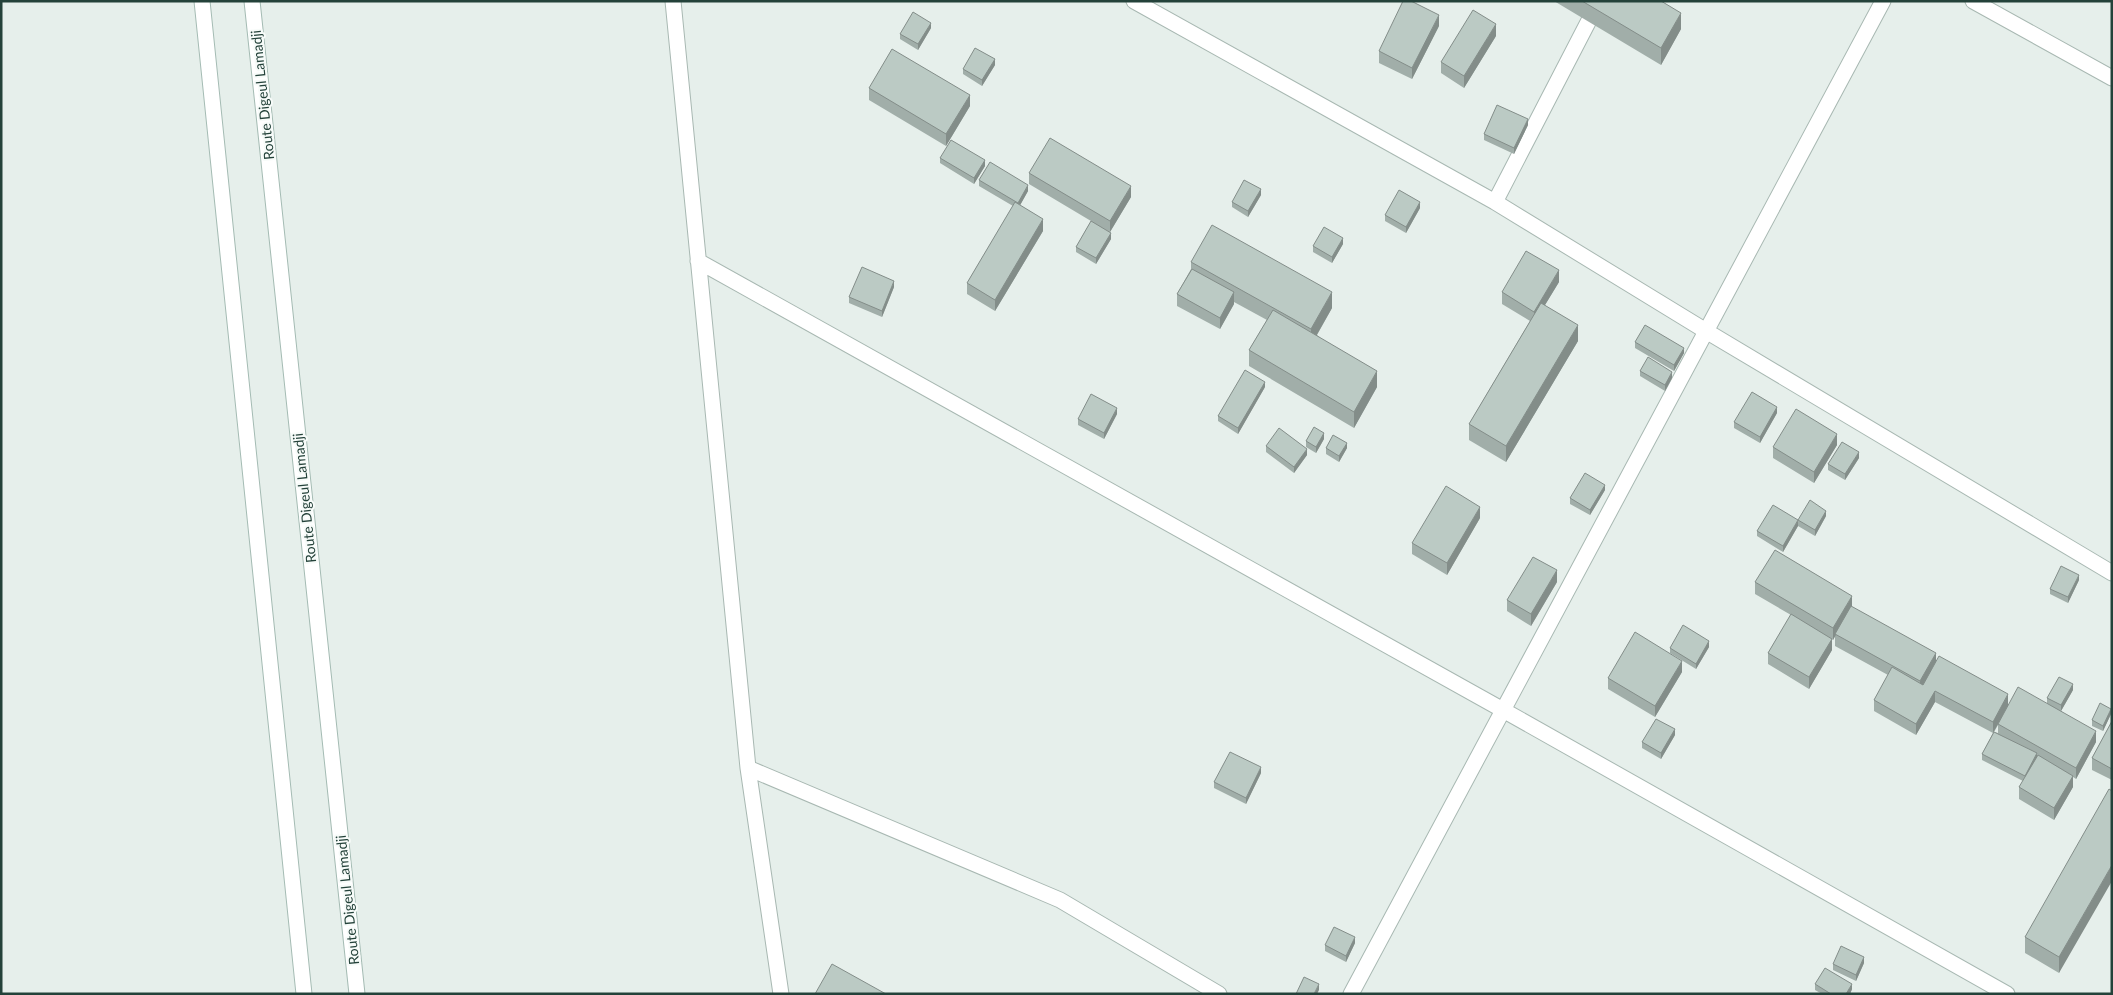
<svg xmlns="http://www.w3.org/2000/svg" width="2113" height="995" viewBox="0 0 2113 995" font-family="Lato,sans-serif">
	<rect width="100%" height="100%" fill="#e6efeb"/>
	<g fill="none" stroke-linecap="round" stroke-linejoin="round">
		<g stroke="#a8b8b2" stroke-width="17">
			<path id="street" d="M 673,1 L 748,768 L 781,994
				M 1134,1 L 1495,202 L 1706,331 L 2112,573
				M 1973,1 L 2112,78
				M 1495,202 L 1599,1
				M 698,261 L 1503,710 L 2007,994
				M 748,768 L 1060,900 L 1219,994
				M 1351,994 L 1883,1"/>
		</g>
		<g stroke="#a4bbb3" stroke-width="17">
			<path id="secondary" d="M 202,1 L 304,994
				M 252,1 L 357,994"/>
		</g>
		<use href="#street" stroke="#fff" stroke-width="15"/>
		<use href="#secondary" stroke="#fff" stroke-width="15"/>
	</g>
	<path fill="#a1aea9" fill-rule="evenodd" d="M 1554,1 L 1661,1 L 1681,29 L 1661,65 Z
		M 1439,26 L 1412,79 L 1379,63 L 1379,51 Z
		M 931,28 L 918,50 L 900,39 L 900,34 Z
		M 1496,36 L 1464,88 L 1441,73 L 1441,62 Z
		M 995,65 L 982,86 L 963,74 L 963,69 Z
		M 869,88 L 970,106 L 946,146 L 869,100 Z
		M 1528,125 L 1514,154 L 1484,140 L 1484,134 Z
		M 940,158 L 985,166 L 974,184 L 940,163 Z
		M 1029,173 L 1131,197 L 1110,232 L 1111,239 L 1096,264 L 1076,252 L 1076,247 L 1091,221 L 1029,184 Z
		M 979,180 L 1028,191 L 1020,205 L 1043,231 L 995,311 L 967,294 L 967,283 L 1013,206 L 979,186 Z
		M 1261,195 L 1248,217 L 1232,207 L 1232,202 Z
		M 1420,208 L 1406,233 L 1385,221 L 1385,215 Z
		M 1343,244 L 1332,263 L 1313,252 L 1313,246 Z
		M 1191,262 L 1332,308 L 1317,335 L 1377,387 L 1354,428 L 1249,366 L 1249,350 L 1267,320 L 1234,302 L 1234,304 L 1220,329 L 1177,306 L 1177,294 L 1191,269 Z
		M 1559,282 L 1545,305 L 1578,341 L 1506,462 L 1469,440 L 1469,424 L 1530,321 L 1502,304 L 1502,292 Z
		M 894,287 L 882,317 L 849,303 L 849,297 Z
		M 1635,342 L 1684,353 L 1674,371 L 1635,348 Z
		M 1640,371 L 1672,378 L 1665,391 L 1640,376 Z
		M 1265,387 L 1238,434 L 1218,421 L 1218,416 Z
		M 1777,413 L 1760,443 L 1734,428 L 1734,422 Z
		M 1117,414 L 1104,439 L 1078,425 L 1078,419 Z
		M 1324,439 L 1316,453 L 1306,447 L 1306,441 Z
		M 1837,445 L 1814,483 L 1773,458 L 1773,447 Z
		M 1266,446 L 1307,455 L 1294,473 L 1266,452 Z
		M 1326,448 L 1347,448 L 1339,462 L 1326,454 Z
		M 1859,458 L 1845,480 L 1828,470 L 1828,464 Z
		M 1605,490 L 1590,515 L 1570,504 L 1570,498 Z
		M 1826,516 L 1815,536 L 1798,526 L 1798,520 Z
		M 1480,518 L 1447,575 L 1412,554 L 1412,543 Z
		M 1798,526 L 1783,552 L 1757,536 L 1757,531 Z
		M 2079,580 L 2068,603 L 2050,594 L 2050,589 Z
		M 1557,582 L 1531,626 L 1507,611 L 1507,600 Z
		M 1755,582 L 1852,607 L 1936,662 L 2008,705 L 2047,704 L 2047,698 L 2073,690 L 2061,711 L 2096,742 L 2076,779 L 2073,777 L 2073,787 L 2054,820 L 2019,799 L 2019,787 L 2023,781 L 1982,760 L 1982,754 L 1993,733 L 1935,702 L 1916,735 L 1874,711 L 1874,700 L 1888,675 L 1835,646 L 1835,636 L 1833,640 L 1832,639 L 1832,650 L 1809,689 L 1768,664 L 1768,653 L 1791,615 L 1755,594 ZM 1998,725 L 1998,733 L 1994,732 Z
		M 1709,647 L 1696,669 L 1670,653 L 1670,648 Z
		M 1682,672 L 1655,717 L 1608,689 L 1608,678 Z
		M 2111,714 L 2103,731 L 2092,726 L 2092,720 Z
		M 2112,721 L 2112,780 L 2092,770 L 2092,758 Z
		M 1675,735 L 1661,759 L 1642,748 L 1642,742 Z
		M 1261,773 L 1246,804 L 1214,788 L 1214,782 Z
		M 2112,791 L 2059,973 L 2025,953 L 2025,937 Z
		M 1355,943 L 1346,962 L 1325,951 L 1325,945 Z
		M 1864,963 L 1856,981 L 1833,970 L 1833,964 Z
		M 1815,984 L 1852,989 L 1850,994 L 1822,994 L 1815,990 Z"/>
	<path fill="#838d89" d="M 1681,13 L 1681,29 L 1661,65 L 1661,48 Z
		M 1439,15 L 1439,26 L 1412,79 L 1412,68 Z
		M 931,23 L 931,28 L 918,50 L 918,44 Z
		M 1496,24 L 1496,36 L 1464,88 L 1464,76 Z
		M 995,59 L 995,65 L 982,86 L 982,80 Z
		M 970,95 L 970,106 L 946,146 L 946,134 Z
		M 1528,119 L 1528,125 L 1514,154 L 1514,148 Z
		M 985,160 L 985,166 L 974,184 L 974,178 Z
		M 1028,185 L 1028,191 L 1018,209 L 1018,203 Z
		M 1131,186 L 1131,197 L 1110,232 L 1110,221 Z
		M 1261,189 L 1261,195 L 1248,217 L 1248,211 Z
		M 1420,202 L 1420,208 L 1406,233 L 1406,227 Z
		M 1043,219 L 1043,231 L 995,311 L 995,300 Z
		M 1111,233 L 1111,239 L 1096,264 L 1096,258 Z
		M 1343,238 L 1343,244 L 1332,263 L 1332,257 Z
		M 1559,270 L 1559,282 L 1534,323 L 1534,312 Z
		M 894,281 L 894,287 L 882,317 L 882,311 Z
		M 1234,292 L 1234,304 L 1220,329 L 1220,318 Z
		M 1332,292 L 1332,308 L 1311,345 L 1311,329 Z
		M 1578,325 L 1578,341 L 1506,462 L 1506,446 Z
		M 1684,348 L 1684,353 L 1674,371 L 1674,365 Z
		M 1377,371 L 1377,387 L 1354,428 L 1354,412 Z
		M 1672,372 L 1672,378 L 1665,391 L 1665,385 Z
		M 1265,382 L 1265,387 L 1238,434 L 1238,428 Z
		M 1777,407 L 1777,413 L 1760,443 L 1760,437 Z
		M 1117,408 L 1117,414 L 1104,439 L 1104,433 Z
		M 1324,433 L 1324,439 L 1316,453 L 1316,447 Z
		M 1837,434 L 1837,445 L 1814,483 L 1814,472 Z
		M 1347,443 L 1347,448 L 1339,462 L 1339,456 Z
		M 1307,449 L 1307,455 L 1294,473 L 1294,467 Z
		M 1859,452 L 1859,458 L 1845,480 L 1845,474 Z
		M 1605,485 L 1605,490 L 1590,515 L 1590,510 Z
		M 1480,507 L 1480,518 L 1447,575 L 1447,563 Z
		M 1826,511 L 1826,516 L 1815,536 L 1815,530 Z
		M 1798,520 L 1798,526 L 1783,552 L 1783,546 Z
		M 1557,570 L 1557,582 L 1531,626 L 1531,614 Z
		M 2079,575 L 2079,580 L 2068,603 L 2068,597 Z
		M 1852,596 L 1852,607 L 1833,640 L 1833,628 Z
		M 1832,639 L 1832,650 L 1809,689 L 1809,677 Z
		M 1709,641 L 1709,647 L 1696,669 L 1696,664 Z
		M 1936,653 L 1936,664 L 1920,692 L 1920,681 Z
		M 1682,661 L 1682,672 L 1655,717 L 1655,706 Z
		M 2073,684 L 2073,690 L 2061,711 L 2061,705 Z
		M 1935,691 L 1935,702 L 1916,735 L 1916,724 Z
		M 2008,694 L 2008,706 L 1993,733 L 1993,722 Z
		M 2111,709 L 2111,714 L 2103,731 L 2103,726 Z
		M 1675,729 L 1675,735 L 1661,759 L 1661,753 Z
		M 2096,731 L 2096,742 L 2076,779 L 2076,768 Z
		M 2037,753 L 2037,759 L 2025,782 L 2025,776 Z
		M 1261,767 L 1261,773 L 1246,804 L 1246,798 Z
		M 2073,776 L 2073,787 L 2054,820 L 2054,808 Z
		M 2112,865 L 2112,881 L 2059,973 L 2059,957 Z
		M 1355,937 L 1355,943 L 1346,962 L 1346,956 Z
		M 1864,957 L 1864,963 L 1856,981 L 1856,975 Z
		M 1319,984 L 1319,990 L 1317,994 L 1314,994 Z
		M 1852,984 L 1852,989 L 1850,994 L 1846,994 Z"/>
	<path fill="#bbcac4" stroke="#838d89" d="M 1403,1 L 1411,1 L 1439,15 L 1412,68 L 1379,51 Z
		M 1582,1 L 1661,1 L 1681,13 L 1661,48 Z
		M 1473,10 L 1496,24 L 1464,76 L 1441,62 Z
		M 913,12 L 931,23 L 918,44 L 900,34 Z
		M 975,48 L 995,59 L 982,80 L 963,69 Z
		M 892,49 L 970,95 L 946,134 L 869,88 Z
		M 1497,105 L 1528,119 L 1514,148 L 1484,134 Z
		M 1050,138 L 1131,186 L 1110,221 L 1029,173 Z
		M 951,140 L 985,160 L 974,178 L 940,158 Z
		M 990,162 L 1028,185 L 1018,203 L 979,180 Z
		M 1244,180 L 1261,189 L 1248,211 L 1232,202 Z
		M 1399,190 L 1420,202 L 1406,227 L 1385,215 Z
		M 1015,202 L 1043,219 L 995,300 L 967,283 Z
		M 1091,221 L 1111,233 L 1096,258 L 1076,247 Z
		M 1212,225 L 1332,292 L 1311,329 L 1191,262 Z
		M 1324,227 L 1343,238 L 1332,257 L 1313,246 Z
		M 1526,251 L 1559,270 L 1534,312 L 1502,292 Z
		M 862,267 L 894,281 L 882,311 L 849,297 Z
		M 1192,269 L 1234,292 L 1220,318 L 1177,294 Z
		M 1541,303 L 1578,325 L 1506,446 L 1469,424 Z
		M 1273,310 L 1377,371 L 1354,412 L 1249,350 Z
		M 1645,325 L 1684,348 L 1674,365 L 1635,342 Z
		M 1648,357 L 1672,372 L 1665,385 L 1640,371 Z
		M 1245,370 L 1265,382 L 1238,428 L 1218,416 Z
		M 1752,392 L 1777,407 L 1760,437 L 1734,422 Z
		M 1091,394 L 1117,408 L 1104,433 L 1078,419 Z
		M 1796,409 L 1837,434 L 1814,472 L 1773,447 Z
		M 1314,427 L 1324,433 L 1316,447 L 1306,441 Z
		M 1279,428 L 1307,449 L 1294,467 L 1266,446 Z
		M 1333,435 L 1347,443 L 1339,456 L 1326,448 Z
		M 1842,442 L 1859,452 L 1845,474 L 1828,464 Z
		M 1585,473 L 1605,485 L 1590,510 L 1570,498 Z
		M 1446,486 L 1480,507 L 1447,563 L 1412,543 Z
		M 1810,500 L 1826,511 L 1815,530 L 1798,520 Z
		M 1773,505 L 1798,520 L 1783,546 L 1757,531 Z
		M 1775,550 L 1852,596 L 1833,628 L 1755,582 Z
		M 1533,557 L 1557,570 L 1531,614 L 1507,600 Z
		M 2061,566 L 2079,575 L 2068,597 L 2050,589 Z
		M 1851,606 L 1936,653 L 1920,681 L 1835,634 Z
		M 1791,614 L 1832,639 L 1809,677 L 1768,653 Z
		M 1683,625 L 1709,641 L 1696,664 L 1670,648 Z
		M 1635,632 L 1682,661 L 1655,706 L 1608,678 Z
		M 1939,656 L 2008,694 L 1993,722 L 1935,691 L 1916,724 L 1874,700 L 1892,667 L 1923,685 Z
		M 2059,677 L 2073,684 L 2061,705 L 2047,698 Z
		M 2018,687 L 2096,731 L 2076,768 L 1998,724 Z
		M 2100,703 L 2111,709 L 2103,726 L 2092,720 Z
		M 1656,719 L 1675,729 L 1661,753 L 1642,742 Z
		M 2112,721 L 2112,769 L 2092,758 Z
		M 1994,732 L 2037,753 L 2025,776 L 1982,754 Z
		M 1230,752 L 1261,767 L 1246,798 L 1214,782 Z
		M 2038,755 L 2073,776 L 2054,808 L 2019,787 Z
		M 2109,789 L 2112,791 L 2112,865 L 2059,957 L 2025,937 Z
		M 1334,927 L 1355,937 L 1346,956 L 1325,945 Z
		M 1841,946 L 1864,957 L 1856,975 L 1833,964 Z
		M 832,964 L 886,994 L 815,994 Z
		M 1825,968 L 1852,984 L 1846,994 L 1831,994 L 1815,984 Z
		M 1304,977 L 1319,984 L 1314,994 L 1296,994 Z"/>
	<g text-anchor="middle" dominant-baseline="central" stroke-width="4" stroke-linejoin="round" paint-order="stroke">
		<g font-size="14" fill="#24423a" stroke="#f7fbf9">
			<text transform="translate(262 95) rotate(-96)">Route Digeul Lamadji</text>
			<text transform="translate(304 498) rotate(-96)">Route Digeul Lamadji</text>
			<text transform="translate(347 900) rotate(-96)">Route Digeul Lamadji</text>
		</g>
	</g>
	<rect width="2113" height="995" fill="none" stroke="#24423a" stroke-width="5"/>
</svg>
